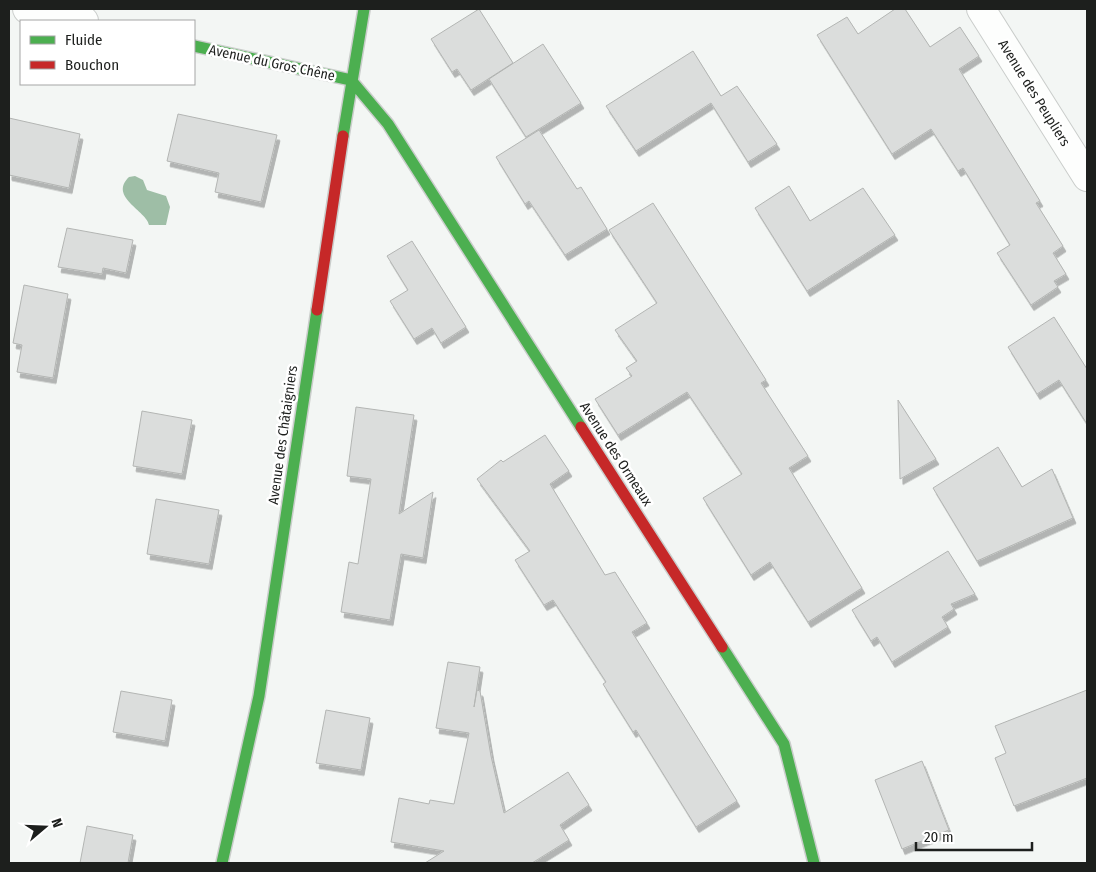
<svg xmlns="http://www.w3.org/2000/svg" width="1096" height="872" viewBox="0 0 1096 872" font-family="'Fira Sans Condensed',sans-serif">
	<defs>
		<filter id="shadow"><feDropShadow dx="3" dy="5.5" stdDeviation="0" flood-color="#0004"/></filter>
	</defs>
	<rect width="100%" height="100%" fill="#f3f6f4"/>
	<path fill="#9ebea6" d="M 135,176 L 143,180 L 147,190 L 166,196 L 170,207 L 166,225 L 149,225 C 147,211 108,197 129,177 Z"/>
	<path fill="#dbdddc" stroke="#b3b5b3" filter="url(#shadow)" d="M 479,9 L 513,63 L 471,90 L 457,69 L 452,72 L 431,39 Z
		M 895,9 L 905,9 L 930,47 L 960,27 L 979,56 L 959,69 L 1040,201 L 1036,203 L 1063,246 L 1053,253 L 1066,274 L 1054,281 L 1058,287 L 1031,305 L 997,253 L 1010,245 L 963,168 L 958,171 L 931,129 L 892,154 L 817,35 L 847,17 L 858,34 Z
		M 543,44 L 581,103 L 526,137 L 489,79 Z
		M 693,51 L 721,96 L 737,86 L 777,144 L 748,162 L 711,103 L 636,151 L 606,106 Z
		M 178,114 L 277,135 L 261,202 L 215,192 L 219,173 L 167,161 Z
		M 9,118 L 80,134 L 69,188 L 9,175 Z
		M 539,130 L 577,189 L 581,187 L 607,229 L 565,255 L 529,201 L 525,204 L 496,157 Z
		M 789,186 L 810,221 L 863,188 L 895,235 L 807,291 L 755,208 Z
		M 653,203 L 766,380 L 761,383 L 808,456 L 789,468 L 862,588 L 808,622 L 770,562 L 751,575 L 703,498 L 742,474 L 687,392 L 618,435 L 595,399 L 632,376 L 626,368 L 637,361 L 615,330 L 657,303 L 609,230 Z
		M 67,228 L 133,240 L 126,273 L 103,268 L 102,274 L 58,267 Z
		M 412,241 L 466,327 L 441,343 L 432,328 L 414,339 L 390,301 L 408,290 L 387,256 Z
		M 24,285 L 68,294 L 53,378 L 17,372 L 22,345 L 13,343 Z
		M 1054,317 L 1087,369 L 1087,424 L 1059,380 L 1037,394 L 1008,347 Z
		M 898,400 L 936,459 L 900,479 Z
		M 356,407 L 414,415 L 399,514 L 433,492 L 423,558 L 401,554 L 390,620 L 341,612 L 349,562 L 358,564 L 371,479 L 347,476 Z
		M 142,411 L 192,420 L 182,474 L 133,466 Z
		M 545,435 L 569,471 L 550,484 L 605,575 L 615,572 L 647,623 L 632,632 L 737,801 L 696,827 L 636,730 L 633,732 L 603,684 L 606,682 L 553,600 L 544,605 L 515,560 L 530,551 L 477,479 L 501,460 L 503,462 Z
		M 998,447 L 1022,487 L 1052,469 L 1073,518 L 977,561 L 933,488 Z
		M 156,499 L 219,510 L 209,564 L 147,554 Z
		M 948,551 L 975,594 L 951,604 L 954,609 L 942,617 L 948,627 L 892,662 L 877,637 L 871,641 L 852,610 Z
		M 448,662 L 480,667 L 474,707 L 477,690 L 480,691 L 491,756 L 504,813 L 568,772 L 589,805 L 560,825 L 569,840 L 532,863 L 425,863 L 444,851 L 391,842 L 399,798 L 429,804 L 430,800 L 454,804 L 469,733 L 436,728 Z
		M 1087,690 L 1087,778 L 1014,806 L 995,758 L 1006,753 L 995,726 Z
		M 121,691 L 172,700 L 165,741 L 113,732 Z
		M 326,710 L 370,718 L 361,770 L 316,763 Z
		M 922,761 L 949,830 L 902,849 L 875,780 Z
		M 87,826 L 133,835 L 128,863 L 80,863 Z"/>
	<g fill="none" stroke-linecap="round" stroke-linejoin="round">
		<g stroke="#cacdcb" stroke-width="30">
			<path id="street" d="M 27,9 L 84,21
				M 981,9 L 1087,177"/>
		</g>
		<g stroke="#cacdcb" stroke-width="14">
			<path id="fast" d="M 194,46 L 351,80 L 388,124 L 581,427
				M 343,136 L 364,9
				M 722,647 L 784,744 L 814,863
				M 222,863 L 259,696 L 317,310"/>
		</g>
		<g stroke="#cacdcb" stroke-width="14">
			<path id="jam" d="M 317,310 L 343,136
				M 581,427 L 722,647"/>
		</g>
		<use href="#street" stroke="#fdfefd" stroke-width="28"/>
		<use href="#fast" stroke="#4caf50" stroke-width="11"/>
		<use href="#jam" stroke="#c62828" stroke-width="11"/>
	</g>
	<g text-anchor="middle" dominant-baseline="central" stroke-width="5" stroke-linejoin="round" paint-order="stroke">
		<g font-size="14" fill="#1d1f1d" stroke="#fff">
			<text transform="translate(272 63) rotate(12)">Avenue du Gros Chêne</text>
			<text transform="translate(1034 93) rotate(58)">Avenue des Peupliers</text>
			<text transform="translate(283 435) rotate(-82)">Avenue des Châtaigniers</text>
			<text transform="translate(616 454) rotate(57)">Avenue des Ormeaux</text>
		</g>
	</g>
	<rect width="1096" height="872" fill="none" stroke="#1d1f1d" stroke-width="20"/>
	<rect x="20" y="20" width="175" height="65" fill="#ffffff" stroke="#a5a5a5"/>
	<rect x="30" y="36" width="25" height="8" fill="#4caf50" stroke="#a5a5a5"/>
	<text x="65" y="45" font-size="15" fill="#1d1f1d">Fluide</text>
	<rect x="30" y="61" width="25" height="8" fill="#c62828" stroke="#a5a5a5"/>
	<text x="65" y="70" font-size="15" fill="#1d1f1d">Bouchon</text>
	<g transform="translate(45 827) rotate(71)" stroke="#ffffff" stroke-width="4" paint-order="stroke">
	<path d="M0-4L9 19L0 12L-9 19Z" fill="#1d1f1d"/>
	<text y="-8" font-size="14" font-weight="bold" text-anchor="middle" fill="#1d1f1d">N</text>
	</g>
	<path d="M916 842v8h116v-8" fill="none" stroke="#1d1f1d" stroke-width="2.5"/>
	<text x="924" y="842" font-size="15" fill="#1d1f1d" stroke="#ffffff" stroke-width="4" paint-order="stroke">20 m</text>
</svg>
